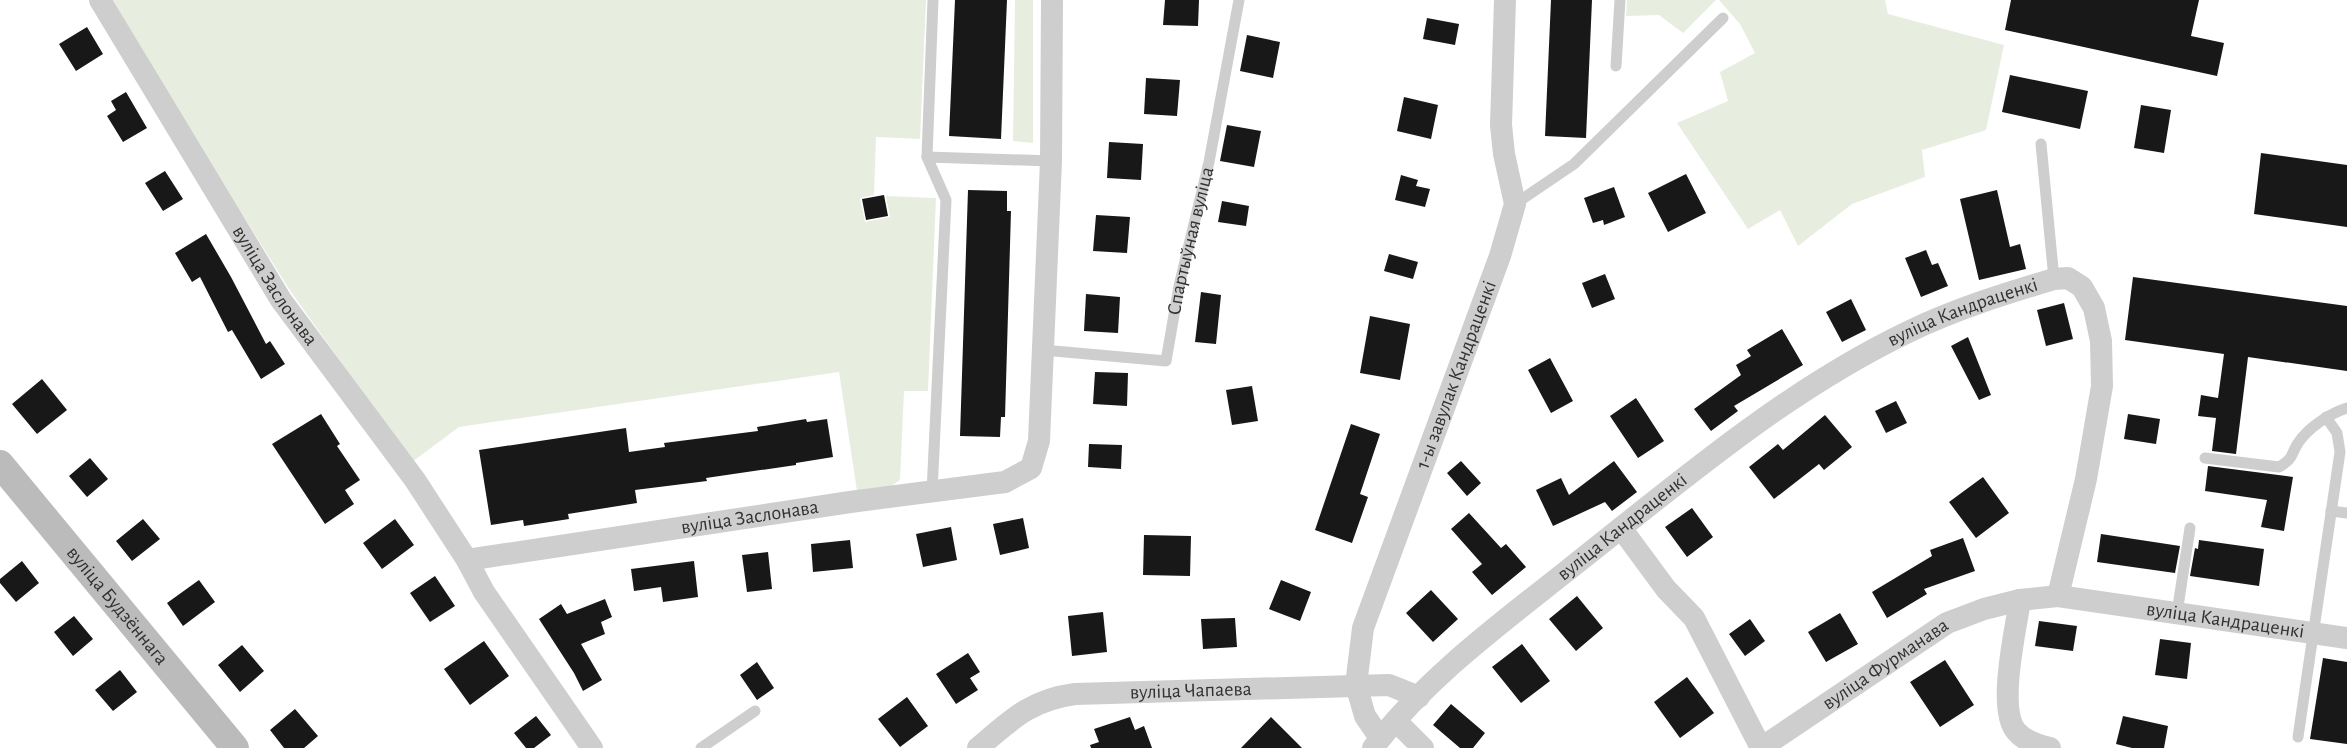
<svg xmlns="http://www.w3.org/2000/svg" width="2347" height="748" viewBox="0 0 2347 748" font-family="'Alegreya Sans',sans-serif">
	<rect width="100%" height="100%" fill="#fff"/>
	<path fill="#e7eee0" d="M 113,0 L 926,0 L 920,139 L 876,137 L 874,195 L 860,198 L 865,222 L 890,217 L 886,196 L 936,198 L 928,391 L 904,391 L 900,480 L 891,486 L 857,491 L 839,372 L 459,427 L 412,462 L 291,292 L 213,168 Z
		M 1015,0 L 1033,0 L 1033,143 L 1013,141 Z
		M 1627,0 L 1716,0 L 1683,33 L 1659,15 L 1626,16 Z
		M 1719,0 L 1885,0 L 1888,14 L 2004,45 L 1986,130 L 1922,150 L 1925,177 L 1852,204 L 1798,246 L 1780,210 L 1748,229 L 1677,123 L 1728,101 L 1720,72 L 1755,53 L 1740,24 Z"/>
	<path fill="#181818" d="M 955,0 L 1007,0 L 1001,139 L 949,136 Z
		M 1165,0 L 1199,0 L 1198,26 L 1163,25 Z
		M 1551,0 L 1592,0 L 1586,138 L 1545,136 Z
		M 2011,0 L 2199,0 L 2191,36 L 2224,43 L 2217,76 L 2005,30 Z
		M 1427,18 L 1459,24 L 1455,45 L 1423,39 Z
		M 87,27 L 103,54 L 76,71 L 59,44 Z
		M 1247,35 L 1280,42 L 1273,78 L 1240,71 Z
		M 2010,75 L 2088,91 L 2080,129 L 2002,112 Z
		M 1146,78 L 1180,80 L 1177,116 L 1144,114 Z
		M 126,92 L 147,128 L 123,142 L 107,116 L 116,110 L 111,101 Z
		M 1404,97 L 1438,105 L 1431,139 L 1397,131 Z
		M 2141,105 L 2171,110 L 2164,153 L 2134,148 Z
		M 1227,125 L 1261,131 L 1254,167 L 1220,161 Z
		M 1109,142 L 1143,144 L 1141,180 L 1107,178 Z
		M 2261,153 L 2347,165 L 2347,227 L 2254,214 Z
		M 165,171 L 183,199 L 163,211 L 145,183 Z
		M 1686,174 L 1706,213 L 1668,232 L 1648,193 Z
		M 1401,175 L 1418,180 L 1416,186 L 1430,189 L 1425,207 L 1395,200 Z
		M 1614,187 L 1625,217 L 1604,225 L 1603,220 L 1593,223 L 1584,198 Z
		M 968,190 L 1007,191 L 1007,211 L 1011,211 L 1005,417 L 1001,417 L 1000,437 L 960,436 Z
		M 1997,190 L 2010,247 L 2020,244 L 2026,269 L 1979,280 L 1960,199 Z
		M 884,195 L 888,216 L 866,220 L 862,199 Z
		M 1222,201 L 1249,206 L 1246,226 L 1218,222 Z
		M 1096,215 L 1130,217 L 1127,253 L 1093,251 Z
		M 206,234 L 231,277 L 266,344 L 270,341 L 285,364 L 261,379 L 232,330 L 228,332 L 200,277 L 192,282 L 175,253 Z
		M 1926,250 L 1932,265 L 1938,263 L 1948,286 L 1921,297 L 1905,258 Z
		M 1389,254 L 1418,262 L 1413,279 L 1384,271 Z
		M 1605,274 L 1615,299 L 1592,308 L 1582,283 Z
		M 2133,277 L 2347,306 L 2347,371 L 2248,357 L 2236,454 L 2212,451 L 2216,418 L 2198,416 L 2201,395 L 2218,398 L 2224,354 L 2125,340 Z
		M 1201,292 L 1221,295 L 1216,344 L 1195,342 Z
		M 1086,294 L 1120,297 L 1118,333 L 1084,331 Z
		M 1851,299 L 1866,330 L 1842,342 L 1826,312 Z
		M 2064,303 L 2073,339 L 2046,346 L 2037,310 Z
		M 1370,316 L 1410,324 L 1400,380 L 1360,373 Z
		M 1782,329 L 1803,365 L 1734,406 L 1738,411 L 1711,431 L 1694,409 L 1741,375 L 1736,365 L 1751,356 L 1747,350 Z
		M 1968,337 L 1991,395 L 1979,400 L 1951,346 Z
		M 1550,358 L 1573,401 L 1551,413 L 1528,370 Z
		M 1095,372 L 1128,373 L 1127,406 L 1093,404 Z
		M 42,379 L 67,410 L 37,434 L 12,404 Z
		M 1252,386 L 1258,421 L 1232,425 L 1226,390 Z
		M 1636,398 L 1664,441 L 1638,458 L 1610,416 Z
		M 1896,401 L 1907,423 L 1886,433 L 1875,411 Z
		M 321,414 L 340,444 L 337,446 L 360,480 L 345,490 L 354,504 L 325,524 L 272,444 Z
		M 2128,414 L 2160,419 L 2156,444 L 2124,439 Z
		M 1825,415 L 1852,447 L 1824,470 L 1819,464 L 1774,499 L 1749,467 L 1778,444 L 1783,450 Z
		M 806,419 L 807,422 L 827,419 L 833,457 L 796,463 L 796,465 L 706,478 L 707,481 L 635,490 L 637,503 L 568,514 L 569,519 L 524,526 L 523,520 L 491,525 L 479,450 L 626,428 L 629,452 L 665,447 L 664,443 L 758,431 L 757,427 Z
		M 1351,424 L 1380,434 L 1360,494 L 1368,497 L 1352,543 L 1315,530 Z
		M 1089,444 L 1122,445 L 1121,469 L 1088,467 Z
		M 90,458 L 108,479 L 87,497 L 69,476 Z
		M 1461,461 L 1481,483 L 1467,496 L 1447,473 Z
		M 1614,461 L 1637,492 L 1612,511 L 1605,502 L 1553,526 L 1536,490 L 1561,478 L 1569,495 Z
		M 2208,466 L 2293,477 L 2284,531 L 2261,527 L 2267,500 L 2205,491 Z
		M 1983,477 L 2009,513 L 1976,538 L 1949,502 Z
		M 1692,508 L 1713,537 L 1687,557 L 1665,527 Z
		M 1469,513 L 1501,548 L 1506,544 L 1526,567 L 1492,595 L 1472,572 L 1482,564 L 1451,529 Z
		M 1023,518 L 1029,548 L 1000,555 L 993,524 Z
		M 143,519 L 160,539 L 132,561 L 116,541 Z
		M 395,519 L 414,545 L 382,569 L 363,543 Z
		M 951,527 L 957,560 L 923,567 L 916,534 Z
		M 2101,534 L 2180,546 L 2175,573 L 2097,562 Z
		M 1144,535 L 1191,536 L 1190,576 L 1143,575 Z
		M 1963,538 L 1975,571 L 1924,589 L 1927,594 L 1887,618 L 1872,592 L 1932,556 L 1930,550 Z
		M 850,540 L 853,568 L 813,572 L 811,544 Z
		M 2199,540 L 2264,549 L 2259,586 L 2190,576 L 2195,548 L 2198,549 Z
		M 768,552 L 772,589 L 747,592 L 742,555 Z
		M 22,561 L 39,583 L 16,602 L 0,583 L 0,579 Z
		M 694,561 L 698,597 L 663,602 L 661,587 L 634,591 L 631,569 Z
		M 435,576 L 455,606 L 430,622 L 410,593 Z
		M 199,580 L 215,602 L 183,626 L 167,603 Z
		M 1281,580 L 1311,592 L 1300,621 L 1269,609 Z
		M 1431,590 L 1458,619 L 1433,642 L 1406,613 Z
		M 1577,596 L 1603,628 L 1576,651 L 1549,619 Z
		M 605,599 L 612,617 L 601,622 L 605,634 L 581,644 L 602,680 L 583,691 L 574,673 L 539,619 L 561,604 L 567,614 Z
		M 1103,612 L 1107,652 L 1072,656 L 1068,616 Z
		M 1840,613 L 1858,644 L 1826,662 L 1808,632 Z
		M 74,616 L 93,639 L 73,656 L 54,632 Z
		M 1235,618 L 1237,647 L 1203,649 L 1201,619 Z
		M 1750,619 L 1765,641 L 1745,656 L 1729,634 Z
		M 2039,621 L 2077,626 L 2073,651 L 2035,646 Z
		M 2160,639 L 2191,643 L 2187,679 L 2155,675 Z
		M 484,641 L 509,676 L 470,705 L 444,669 Z
		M 1522,644 L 1550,681 L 1521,703 L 1492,667 Z
		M 242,645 L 264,671 L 240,692 L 218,665 Z
		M 968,653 L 980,672 L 970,678 L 978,690 L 956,704 L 936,674 Z
		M 2323,658 L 2347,662 L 2347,744 L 2310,739 Z
		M 1945,660 L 1974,705 L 1940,727 L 1910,682 Z
		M 757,662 L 774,688 L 757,700 L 740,675 Z
		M 120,670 L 137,692 L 113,711 L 95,690 Z
		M 1687,677 L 1714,713 L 1680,738 L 1654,702 Z
		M 907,697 L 928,726 L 900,747 L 878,719 Z
		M 1451,704 L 1485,733 L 1473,748 L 1460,748 L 1433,725 Z
		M 295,709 L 318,736 L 304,748 L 284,748 L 270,730 Z
		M 536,716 L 551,735 L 534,748 L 526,748 L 514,733 Z
		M 2123,716 L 2168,726 L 2164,748 L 2132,748 L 2116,744 Z
		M 1130,717 L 1135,730 L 1144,726 L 1152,748 L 1091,748 L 1090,745 L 1099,742 L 1094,729 Z
		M 1271,717 L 1302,748 L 1241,748 Z"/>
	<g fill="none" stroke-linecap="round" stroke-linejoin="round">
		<g stroke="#cecece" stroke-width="11">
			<path d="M 933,0 L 927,157 L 1051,161"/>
			<path d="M 1616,66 L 1620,0"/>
			<path d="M 2041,144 L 2054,279"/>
			<path d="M 927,157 L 946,200 L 932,492"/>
			<path d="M 1515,204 L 1574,164 L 1723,18"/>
			<path id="s1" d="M 1043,350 L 1166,361 L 1179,286 L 1209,162 L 1239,0"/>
			<path d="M 2205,458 L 2279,467 C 2294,458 2290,456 2298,443 C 2309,427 2329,414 2347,408"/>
			<path d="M 2331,511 L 2347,513"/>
			<path d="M 2177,613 L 2190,528"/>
			<path d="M 2298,737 L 2340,452 L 2337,433 L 2326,417"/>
			<path d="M 701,748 L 755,711"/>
		</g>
		<g stroke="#cecece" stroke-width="22">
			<path id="s2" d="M 100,0 L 281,300 L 415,480 L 467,560 L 484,592 L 592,748"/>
			<path d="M 1621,528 L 1666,589 L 1694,618 L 1761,748"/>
			<path id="s3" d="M 467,560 L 850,502 L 1005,482 L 1031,468 L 1039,441 L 1051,161 L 1052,0"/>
			<path d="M 2020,600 C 2016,629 1997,708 2016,731 C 2024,741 2037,745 2050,748"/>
			<path d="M 1396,721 L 1423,748"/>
			<path id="s4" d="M 1380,738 L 1365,716 L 1356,685 L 1363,628 L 1500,256 L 1515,204 L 1504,154 L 1501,125 L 1505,0"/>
			<path id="s5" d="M 978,748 C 1011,720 1030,700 1075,694 L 1389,685 L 1419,697"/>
			<path id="s6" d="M 1373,748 C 1426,678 1500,624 1568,570 C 1676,485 1783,392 1908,332 C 1955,309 2004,294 2054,279 L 2068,278 L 2082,287 L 2094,308 L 2101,341 L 2102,386 L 2086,479 L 2058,596"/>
			<path id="s7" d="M 1761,748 L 1947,623 L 1984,609 L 2020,600 L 2058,596 L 2347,638"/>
		</g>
		<path stroke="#bbb" stroke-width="28" id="s8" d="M 0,464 L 235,748"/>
	</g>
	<g text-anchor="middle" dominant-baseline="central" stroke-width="5" stroke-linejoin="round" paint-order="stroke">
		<g font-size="20" fill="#313131" stroke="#fff">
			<text stroke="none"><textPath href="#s1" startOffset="246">Спартыўная вуліца</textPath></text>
			<text stroke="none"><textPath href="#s2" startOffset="335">вуліца Заслонава</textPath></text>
			<text stroke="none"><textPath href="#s6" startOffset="739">вуліца Кандраценкі</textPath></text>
			<text stroke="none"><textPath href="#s4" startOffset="386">1-ы завулак Кандраценкі</textPath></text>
			<text stroke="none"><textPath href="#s3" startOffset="286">вуліца Заслонава</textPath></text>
			<text stroke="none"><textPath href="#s6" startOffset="334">вуліца Кандраценкі</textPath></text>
			<text stroke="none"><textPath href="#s8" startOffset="184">вуліца Будзённага</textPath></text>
			<text stroke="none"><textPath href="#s7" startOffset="508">вуліца Кандраценкі</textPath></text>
			<text stroke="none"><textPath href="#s7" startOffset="150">вуліца Фурманава</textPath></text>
			<text stroke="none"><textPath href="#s5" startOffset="229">вуліца Чапаева</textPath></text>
		</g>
	</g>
</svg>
